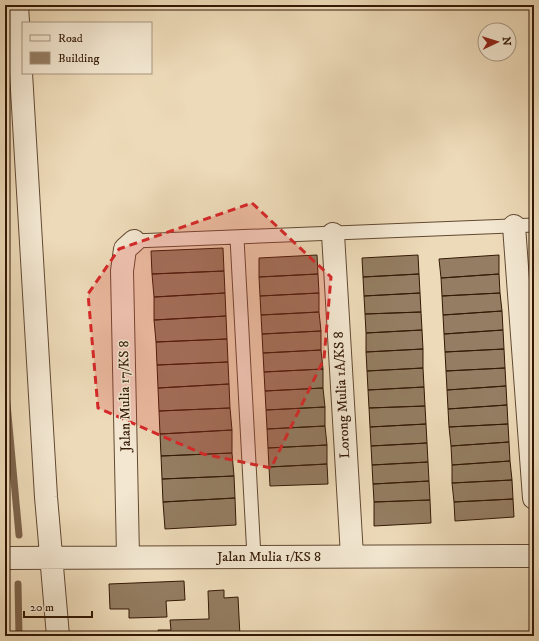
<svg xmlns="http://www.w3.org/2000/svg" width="539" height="641" viewBox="0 0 539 641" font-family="'IM FELL DW Pica',serif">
	<rect width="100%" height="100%" fill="#eddab8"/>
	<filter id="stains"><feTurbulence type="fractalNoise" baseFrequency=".005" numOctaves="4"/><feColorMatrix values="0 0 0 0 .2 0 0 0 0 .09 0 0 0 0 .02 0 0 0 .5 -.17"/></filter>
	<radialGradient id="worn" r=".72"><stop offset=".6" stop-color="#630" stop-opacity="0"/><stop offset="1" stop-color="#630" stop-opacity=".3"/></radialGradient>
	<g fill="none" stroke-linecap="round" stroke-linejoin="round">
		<path stroke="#7d654c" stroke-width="7" d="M 5,382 L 19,535
			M 18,584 L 19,636"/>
	</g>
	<path fill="#947d62" stroke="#341905" d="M 223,248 L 224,271 L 152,274 L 151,251 Z
		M 317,255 L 318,274 L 259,277 L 259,258 Z
		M 418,255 L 419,274 L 363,277 L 362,258 Z
		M 499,255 L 499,274 L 441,278 L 439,259 Z
		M 224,271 L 225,293 L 154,297 L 152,274 Z
		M 318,274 L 319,293 L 260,296 L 259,277 Z
		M 419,274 L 420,293 L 364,296 L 363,277 Z
		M 499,274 L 500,293 L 442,296 L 441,278 Z
		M 225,293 L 226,316 L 154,320 L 154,297 Z
		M 319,293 L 319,312 L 261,315 L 260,296 Z
		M 420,293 L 421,312 L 365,314 L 364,296 Z
		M 500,293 L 502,311 L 443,315 L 442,296 Z
		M 502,311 L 503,330 L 444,334 L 443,315 Z
		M 319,312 L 321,331 L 262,334 L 261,315 Z
		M 421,312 L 422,330 L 366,333 L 365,314 Z
		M 226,316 L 227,339 L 156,342 L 154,320 Z
		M 422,330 L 423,349 L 366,352 L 366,333 Z
		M 503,330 L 504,349 L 445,352 L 444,334 Z
		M 321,331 L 321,350 L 263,353 L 262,334 Z
		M 227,339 L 228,362 L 157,365 L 156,342 Z
		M 423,349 L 423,368 L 367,371 L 366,352 Z
		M 504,349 L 505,368 L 446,371 L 445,352 Z
		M 321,350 L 323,369 L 264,372 L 263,353 Z
		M 228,362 L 229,384 L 158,388 L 157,365 Z
		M 423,368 L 424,387 L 368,390 L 367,371 Z
		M 505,368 L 506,386 L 447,390 L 446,371 Z
		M 323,369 L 323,388 L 265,391 L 264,372 Z
		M 229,384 L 230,408 L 159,411 L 158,388 Z
		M 506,386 L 507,405 L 448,409 L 447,390 Z
		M 424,387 L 425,406 L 369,408 L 368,390 Z
		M 323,388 L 325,407 L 266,410 L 265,391 Z
		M 507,405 L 508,424 L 449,427 L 448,409 Z
		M 425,406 L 426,424 L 370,427 L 369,408 Z
		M 325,407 L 325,426 L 267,429 L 266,410 Z
		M 230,408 L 232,430 L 160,434 L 159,411 Z
		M 426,424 L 427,443 L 371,446 L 370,427 Z
		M 508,424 L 509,442 L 451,446 L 449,427 Z
		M 325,426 L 327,445 L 268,448 L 267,429 Z
		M 232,430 L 232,453 L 161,456 L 160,434 Z
		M 509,442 L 510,461 L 452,465 L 451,446 Z
		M 427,443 L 428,462 L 372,465 L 371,446 Z
		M 327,445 L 327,464 L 269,467 L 268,448 Z
		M 232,453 L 234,476 L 162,479 L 161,456 Z
		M 510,461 L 512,480 L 452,483 L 452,465 Z
		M 428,462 L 429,481 L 373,484 L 372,465 Z
		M 327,464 L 328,484 L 270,486 L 269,467 Z
		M 234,476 L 235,498 L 163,502 L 162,479 Z
		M 512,480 L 513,499 L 454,502 L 452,483 Z
		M 429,481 L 430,500 L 374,502 L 373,484 Z
		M 235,498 L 236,525 L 165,529 L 163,502 Z
		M 513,499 L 514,517 L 455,521 L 454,502 Z
		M 430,500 L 431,523 L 374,526 L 374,502 Z
		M 184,581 L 185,600 L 166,601 L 167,617 L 129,618 L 129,609 L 110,609 L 109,584 Z
		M 224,590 L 224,598 L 238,597 L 240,636 L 159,636 L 158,630 L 171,630 L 170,620 L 209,619 L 208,591 Z"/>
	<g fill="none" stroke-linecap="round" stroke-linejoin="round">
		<g stroke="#624932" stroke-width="15">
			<path id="lane" d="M 237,238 L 254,557
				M 134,241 L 534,225"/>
		</g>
		<g stroke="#624932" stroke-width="24">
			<path id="street" d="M 17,5 L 46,497 L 58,636
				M 514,226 L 534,498
				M 333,234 L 352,556
				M 128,556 L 122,271 L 125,249 L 134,241
				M 5,558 L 534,556"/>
		</g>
		<use href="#lane" stroke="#f3e7d1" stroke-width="13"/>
		<use href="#street" stroke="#f3e7d1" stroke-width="22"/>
	</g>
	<path fill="#d62828" fill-opacity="0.2" stroke="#d62828" stroke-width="3" stroke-dasharray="8 5" stroke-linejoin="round" d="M 252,203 L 331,277 L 324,359 L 271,468 L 203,454 L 98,408 L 88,294 L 119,249 Z"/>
	<g text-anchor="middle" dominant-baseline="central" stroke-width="3" stroke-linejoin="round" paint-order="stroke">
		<g font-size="14" fill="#341905" stroke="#f3e7d1">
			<text transform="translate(342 395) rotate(-93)">Lorong Mulia 1A/KS 8</text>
			<text transform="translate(125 396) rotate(-91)">Jalan Mulia 17/KS 8</text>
			<text x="269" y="557">Jalan Mulia 1/KS 8</text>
		</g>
	</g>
	<rect width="539" height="641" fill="none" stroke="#eddab8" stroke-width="20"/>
	<rect x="6" y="6" width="527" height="629" fill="none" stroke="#341905" stroke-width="2"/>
	<rect x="10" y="10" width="519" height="621" fill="none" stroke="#341905"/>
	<rect x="22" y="22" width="130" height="52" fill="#f3e7d1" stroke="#a7957f"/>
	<rect x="30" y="35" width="20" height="6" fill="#f3e7d1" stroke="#a7957f"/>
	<text x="58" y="42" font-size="12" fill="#341905">Road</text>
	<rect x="30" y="52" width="20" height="12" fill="#947d62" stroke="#a7957f"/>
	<text x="58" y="62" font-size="12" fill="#341905">Building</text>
	<g transform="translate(497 42) rotate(86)"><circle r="19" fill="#f3e7d1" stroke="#a7957f"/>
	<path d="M0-3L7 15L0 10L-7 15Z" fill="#8f2418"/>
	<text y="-6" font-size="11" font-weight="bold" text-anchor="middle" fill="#341905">N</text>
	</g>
	<path d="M24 611v6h68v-6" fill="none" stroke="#341905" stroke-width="2"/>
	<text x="30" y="611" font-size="12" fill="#341905" stroke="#f3e7d1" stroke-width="3" paint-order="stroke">20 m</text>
	<rect width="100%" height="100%" filter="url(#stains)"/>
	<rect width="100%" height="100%" fill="url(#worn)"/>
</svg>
